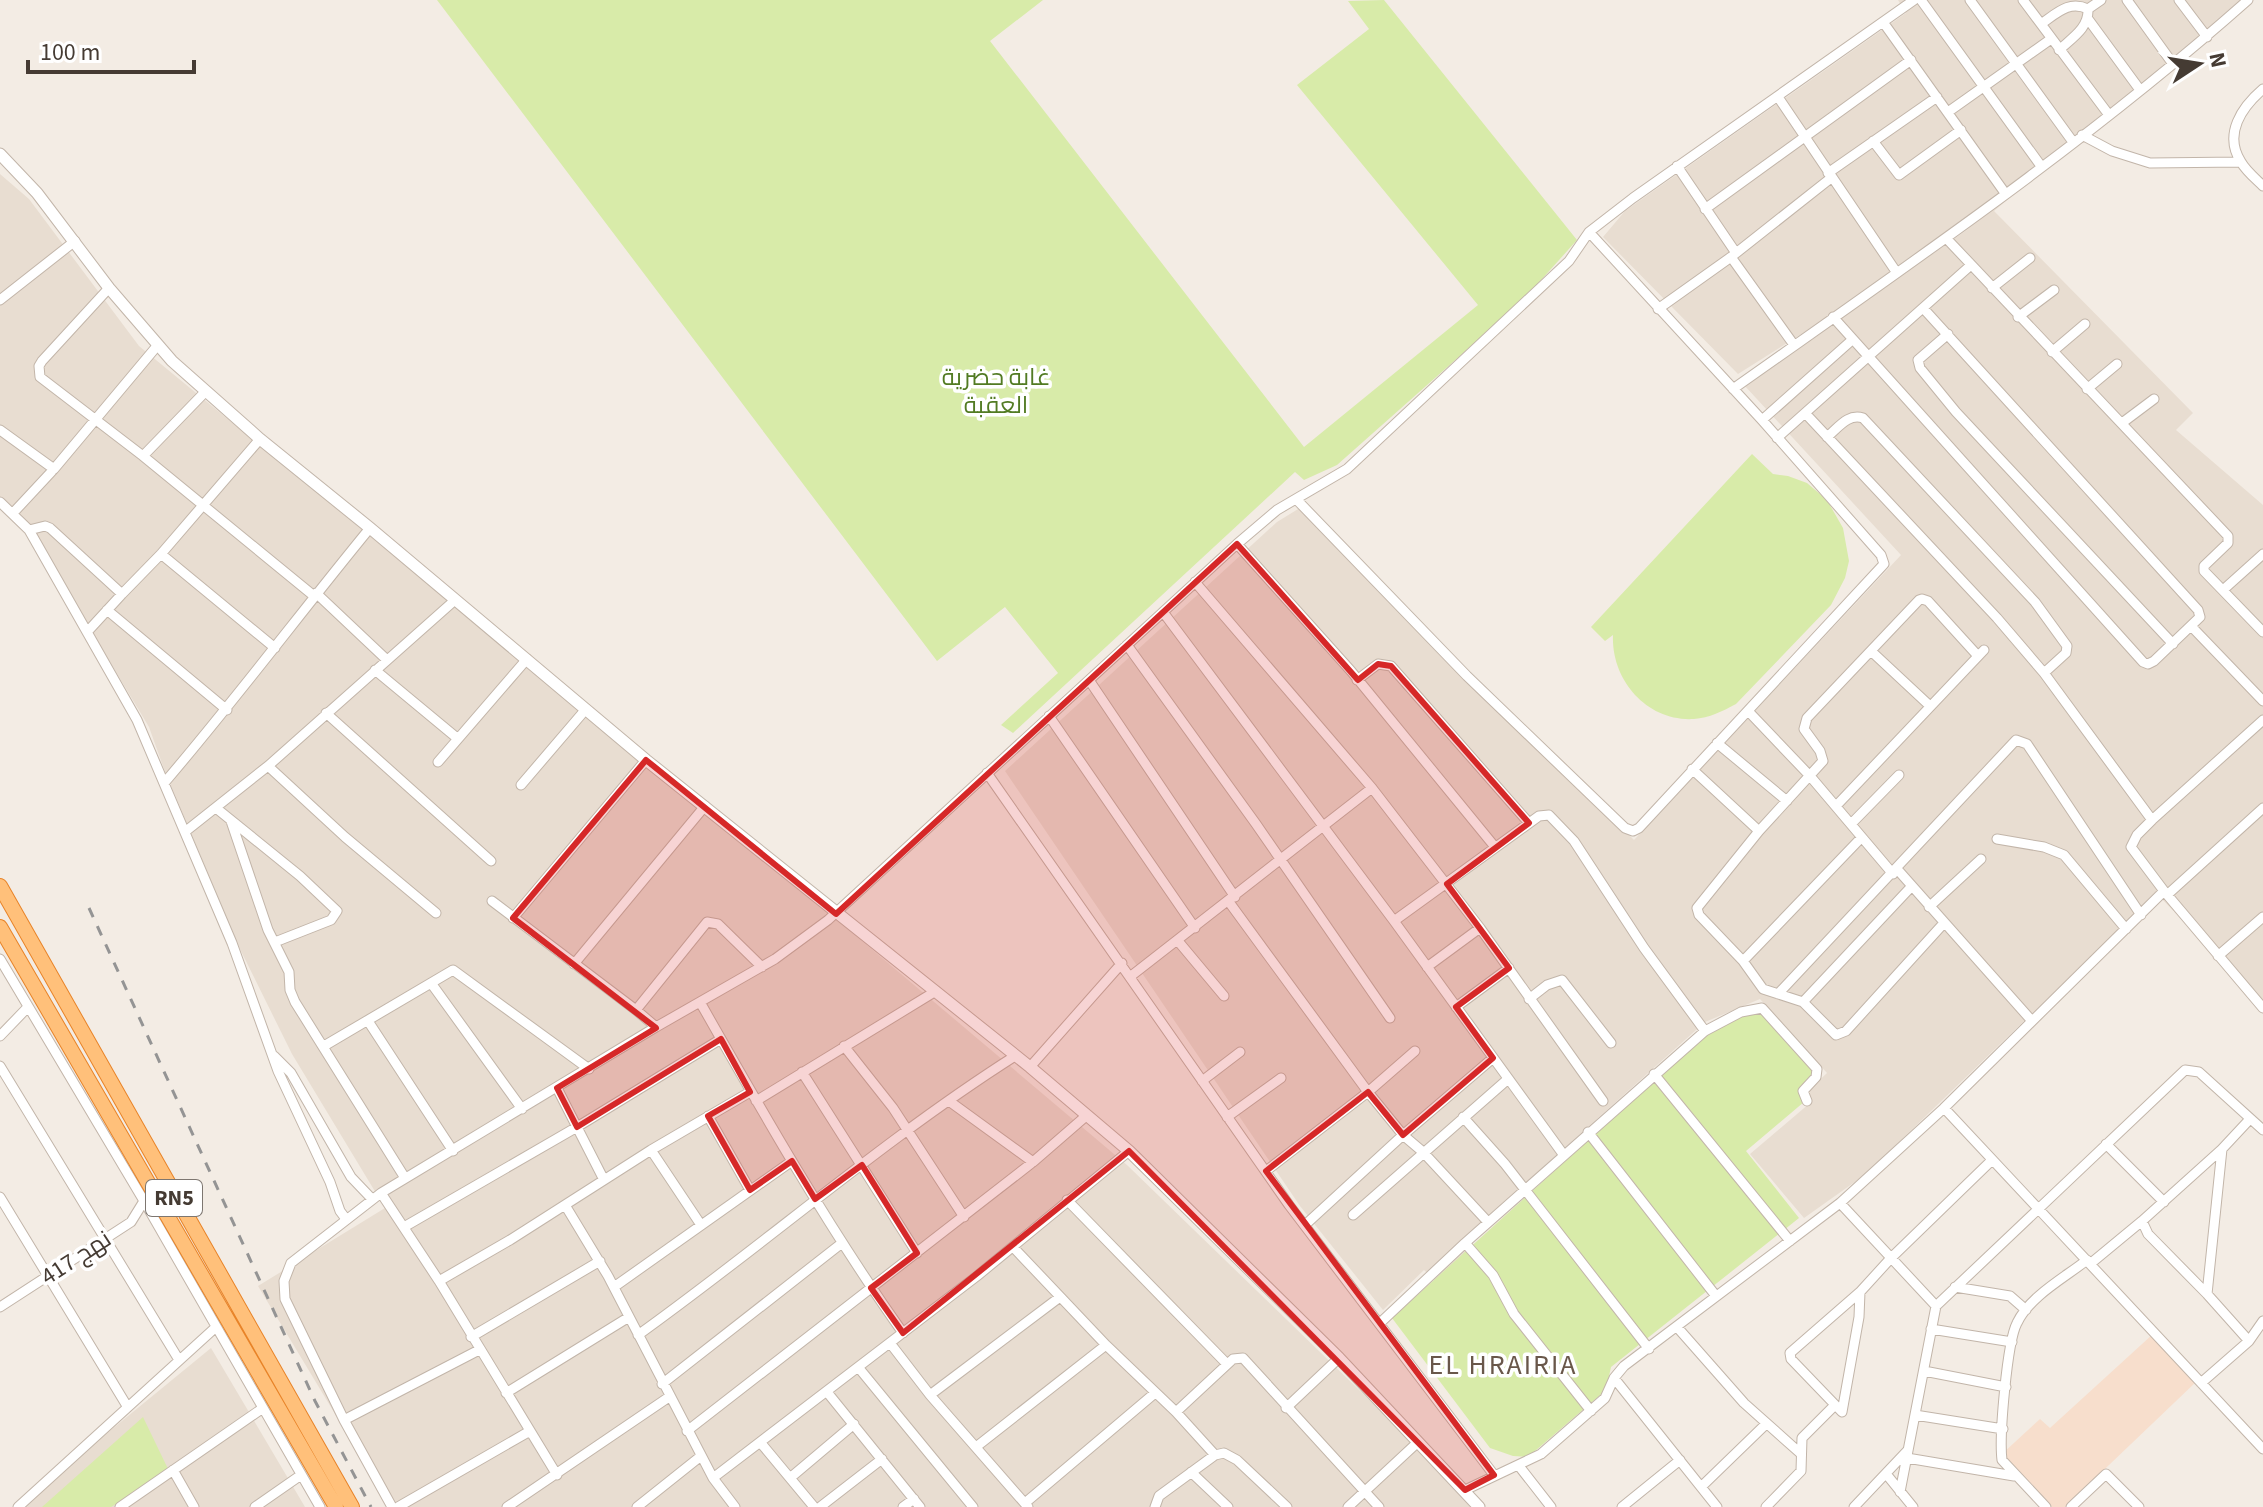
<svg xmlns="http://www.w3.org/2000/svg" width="2263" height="1507" viewBox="0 0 2263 1507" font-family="'Source Sans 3',Cairo,sans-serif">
	<rect width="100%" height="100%" fill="#f3ece4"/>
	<path fill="#e8ddd1" d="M 1898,0 L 2245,0 L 1994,211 L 2193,413 L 2176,430 L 2263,505 L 2263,1003 L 2156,893 L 1866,1174 L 1804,1218 L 1750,1154 L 1810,1103 L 1806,1093 L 1827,1073 L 1760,999 L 1705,1022 L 1464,1238 L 1495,1271 L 1462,1307 L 1424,1270 L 1383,1310 L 1300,1206 L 1005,771 L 1277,522 L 1303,506 L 1634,840 L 1901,555 L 1744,385 L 1971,227 L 1738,374 L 1603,237 L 1625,211 L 1906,13 Z
		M 0,174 L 29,199 L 139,346 L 836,919 L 1127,1165 L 1419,1448 L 1473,1507 L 391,1507 L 258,1286 L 385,1208 L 292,1054 L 238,945 L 164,769 L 149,727 L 35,537 L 0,503 Z
		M 211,1348 L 305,1507 L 17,1507 Z"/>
	<path fill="#f7decc" d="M 2153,1334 L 2197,1381 L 2065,1507 L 2052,1507 L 2002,1454 L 2040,1419 L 2050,1428 Z"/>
	<path fill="#d8eba9" d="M 437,0 L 1043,0 L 990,41 L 1304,447 L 1478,305 L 1297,85 L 1369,29 L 1348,1 L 1384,0 L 1577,240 L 1524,299 L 1337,465 L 1304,480 L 1295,472 L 1013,733 L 1001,725 L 1058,673 L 1005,607 L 937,661 Z
		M 1752,454 L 1773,474 L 1788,476 L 1807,483 L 1827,500 L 1843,528 L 1849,561 L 1845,578 L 1831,605 L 1736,704 C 1723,711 1709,718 1694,719 C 1648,722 1611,681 1613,635 L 1605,641 L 1591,627 Z
		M 1760,1008 L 1816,1072 L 1799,1090 L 1804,1102 L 1746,1151 L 1799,1218 L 1611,1367 L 1606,1390 L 1528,1457 L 1513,1456 L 1490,1448 L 1392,1318 L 1707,1033 Z
		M 143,1417 L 169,1471 L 111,1507 L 42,1507 Z"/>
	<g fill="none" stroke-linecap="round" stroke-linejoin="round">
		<g stroke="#c2b5a9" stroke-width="11">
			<path id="minor" d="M 1921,0 L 2041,166
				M 1970,0 L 2073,142
				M 2023,0 L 2109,115
				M 2127,0 L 2173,64
				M 2179,0 L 2207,37
				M 2088,9 L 2101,0
				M 2088,19 L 2140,90
				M 1883,22 L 2005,193
				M 2041,24 C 2057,13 2069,0 2088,9 C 2089,28 2072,38 2059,50
				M 2263,89 C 2242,107 2223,134 2241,162 C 2246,171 2256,179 2263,186
				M 1778,97 L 1897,273
				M 1948,112 L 2051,39
				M 2082,135 L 2112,151 L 2150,163 L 2240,162
				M 1873,141 L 1899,175 L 1961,130
				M 1677,166 L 1736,253
				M 1828,173 L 1937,97
				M 1705,209 L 1911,60
				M 1946,238 L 2228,536 L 2228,543 L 2204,566 L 2204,571 L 2263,632
				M 1731,257 L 1794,345
				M 109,288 L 42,361 L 39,366 L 40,377 L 143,456 L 314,596
				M 1992,288 L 2030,258
				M 0,300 L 75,241
				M 1658,309 L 1731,257 L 1831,178
				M 1833,317 L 2143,662 L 2148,664 L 2154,661 L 2200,617 L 2198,610 L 1923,308
				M 2018,317 L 2054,290
				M 1948,334 L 1918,360 L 1920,368 L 1956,412 L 2173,644
				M 2052,352 L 2085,324
				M 1733,389 C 1908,265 2087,143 2248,0
				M 2087,389 L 2117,364
				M 1805,413 L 1997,618 L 2044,673 L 2152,820
				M 1762,420 L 1852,340
				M 2122,423 L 2154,399
				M 0,430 L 54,469
				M 1827,437 C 1838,428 1848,413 1863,418 L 2035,602 L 2067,646 L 2066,653 L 2044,673
				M 1777,438 L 1971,265
				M 143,456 L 206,391
				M 1296,499 L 1467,676 L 1625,828 L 1633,831 L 1639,828 L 1884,564 L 1881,555 L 1762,420 L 1589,232
				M 0,502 L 29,530 L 137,720 L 232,943 L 278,1071 L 330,1182 L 340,1211 L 346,1219
				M 13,513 L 54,469 L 157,346
				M 29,530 L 45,526 L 50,528 L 122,594 L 88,631
				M 1237,544 L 1351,671 L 1495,847
				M 161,554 L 275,648
				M 1195,582 L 1372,788 L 1480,928 L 1603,1101
				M 2223,590 L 2263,554
				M 316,593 L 387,660
				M 122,594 L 161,554 L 260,439
				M 107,610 L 227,710
				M 1163,612 L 1394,921 L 1563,1154
				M 2191,626 L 2263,701
				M 1127,645 L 1256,824 L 1390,1018
				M 1871,651 L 1930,706
				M 375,670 L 457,738
				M 1089,680 L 1235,897
				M 1357,680 L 1378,664 L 1391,666 L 1529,823
				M 1749,712 L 1810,776 L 1893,874
				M 326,713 L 491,861
				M 1049,716 L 1195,928
				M 2263,720 L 2152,820 L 2137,835 L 2131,847 L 2164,891 L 2263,1008
				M 1717,743 L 1787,801
				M 438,762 L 527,659
				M 268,766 L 345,837 L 436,913
				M 1692,769 L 1759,831
				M 987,773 L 1289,1205 L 1494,1475
				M 165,782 C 236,699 301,612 370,528
				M 521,785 L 586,709
				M 1836,806 L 1984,650
				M 216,808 L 300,876 L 337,911 L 331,920 L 275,942
				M 231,821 L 268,930 L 289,972 L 290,990 L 295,1002 L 405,1178
				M 1851,824 L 1899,775
				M 186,831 L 268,766 L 455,600
				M 1997,839 L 2044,847 L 2064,855 L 2126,929
				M 1897,869 L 2032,1021
				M 2167,895 L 2263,808
				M 492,901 L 636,1010 L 656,1027
				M 1229,902 L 1368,1092 L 1403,1135 L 1423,1152 L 1487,1221
				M 1929,907 L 1981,859
				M 513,918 L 646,760
				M 1394,921 L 1539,816 L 1549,815 L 1574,841 L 1644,948 L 1705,1031
				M 1944,923 L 1846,1031 L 1836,1035 L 1803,1002 L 1763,989 L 1743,961 L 1699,915 L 1697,908 L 1759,831 L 1823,761 L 1820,751 L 1804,729 L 1807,718 L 1919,600 L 1922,599 L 1928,601 L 1978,656
				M 1178,941 L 1224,996
				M 2218,956 L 2263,917
				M 0,959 L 144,1201 L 320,1507
				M 1743,961 L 1861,838
				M 574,964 L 705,806
				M 1427,967 L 1480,928
				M 1131,976 L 1372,788
				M 431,983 L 522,1109
				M 1778,994 L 2016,740 L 2027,744 L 2141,915
				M 1529,999 L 1547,985 L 1562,980 L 1611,1043
				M 700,1002 C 764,1115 828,1227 903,1333
				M 1803,1002 L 1911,887
				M 1456,1007 L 1509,968
				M 636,1010 L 707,922 L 718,924 L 762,967
				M 368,1021 L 453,1151
				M 0,1036 L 28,1007
				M 324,1046 L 453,970 L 589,1069
				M 844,1046 L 893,1108 L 964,1217
				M 274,1056 L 291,1073 L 351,1177 L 372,1199
				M 0,1066 L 179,1360
				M 1030,1067 L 1122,963
				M 802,1072 L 917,1253
				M 1654,1074 L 1790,1241
				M 1202,1081 L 1240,1052
				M 557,1088 L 604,1180
				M 756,1101 L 936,991
				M 949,1101 L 1033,1162
				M 1944,1108 L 2263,1449
				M 708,1116 L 750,1190
				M 1227,1117 L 1281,1078
				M 1463,1117 L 1505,1164 L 1649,1349
				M 1588,1132 L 1716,1296
				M 2106,1144 L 2164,1202
				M 651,1150 L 701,1225
				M 1266,1171 L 1368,1092 L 1415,1051
				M 381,1193 L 439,1281 L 557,1475
				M 0,1197 L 127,1406
				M 1067,1200 L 1227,1364
				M 1840,1203 L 1936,1306
				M 565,1205 L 608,1276 L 713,1478 L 735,1507
				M 1353,1215 L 1508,1079
				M 1305,1225 L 1403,1135 L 1493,1058
				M 404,1227 L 577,1127 L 721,1039
				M 1013,1247 L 1106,1345 L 1176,1412 L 1215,1455
				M 2090,1264 L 2142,1221
				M 439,1281 L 510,1240 L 651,1150 L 750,1092
				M 614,1287 L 792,1161
				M 1955,1287 L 2010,1296 L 2026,1310
				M 1860,1292 L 1859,1317 L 1842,1412 L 1791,1359 L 1790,1353 Z
				M 1860,1292 L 1891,1258 L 1991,1161
				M 2207,1294 L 2148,1234 L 2142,1221 L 2222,1149
				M 0,1307 L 131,1222 L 144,1201
				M 1380,1323 L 1465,1243
				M 1677,1327 L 1744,1403 L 1800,1453
				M 1931,1329 L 2012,1342
				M 638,1335 C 765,1244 883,1140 1015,1056
				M 471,1337 L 600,1261
				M 2249,1341 L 2207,1294 L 2222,1149 L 2250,1119
				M 890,1343 L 930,1395 L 1028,1507
				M 858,1367 L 973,1507
				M 1924,1371 L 2006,1387
				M 1614,1378 L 1717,1507
				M 2201,1383 L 2249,1341 L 2263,1321
				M 662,1384 L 842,1243
				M 827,1392 L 920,1507
				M 506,1393 L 629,1317
				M 930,1395 L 1060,1297
				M 1286,1408 L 1339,1358
				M 1591,1411 L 1514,1314 L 1493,1275 L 1465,1243 L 1705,1031 L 1741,1012 L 1762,1008 L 1817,1069 L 1816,1077 L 1803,1091 L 1807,1101
				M 1176,1412 L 1233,1359 L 1243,1358 L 1379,1507
				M 1915,1415 L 2003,1429
				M 344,1420 L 479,1350
				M 687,1431 L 1033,1162 L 1086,1116
				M 760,1442 L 814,1507
				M 976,1447 L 1106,1345
				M 1907,1458 L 2014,1476
				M 1519,1466 L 1551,1507
				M 173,1470 L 194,1507
				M 1191,1472 L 1228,1507
				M 1887,1475 L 1913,1507
				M 713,1478 L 977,1276 L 1129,1151
				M 790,1478 L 854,1424
				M 1701,1487 L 1766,1424
				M 1465,1490 L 1541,1454 L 1605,1398 L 1614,1378 L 1624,1366 L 1840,1203 L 1944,1108 L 2164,891
				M 1900,1492 L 1936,1306 L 2185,1070 L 2199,1072 L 2263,1130
				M 1025,1503 L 1155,1393
				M 18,1507 L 216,1327
				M 120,1507 L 263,1408
				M 255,1507 L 301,1475
				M 392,1507 L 344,1420 L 285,1299 L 284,1281 L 291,1263 L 381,1193 L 656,1027 L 775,959 L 828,920 L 1237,544 L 1277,510 L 1347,469 L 1569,261 L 1589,232 L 1633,198 L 1914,0
				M 398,1507 L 530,1431
				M 507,1507 L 669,1397
				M 637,1507 L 701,1456
				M 820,1507 L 882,1459
				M 903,1507 L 914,1499
				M 1155,1507 L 1159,1496 L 1215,1455 L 1224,1453 L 1237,1460 L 1287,1507
				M 1348,1507 L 1418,1442
				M 1622,1507 L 1680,1460
				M 1766,1507 L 1801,1471 L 1802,1438 L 1835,1405
				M 1854,1507 L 1908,1450
				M 2046,1507 L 2002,1460 C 1999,1437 2007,1342 2017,1323 C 2030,1296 2064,1278 2087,1260
				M 2071,1507 L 2106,1474 L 2139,1507"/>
		</g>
		<g stroke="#c2b5a9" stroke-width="13">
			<path id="tertiary" d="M 0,154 L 37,193 L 109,288 L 172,361 L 260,439 L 370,528 L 646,760 L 1030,1067 L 1129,1151 L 1339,1358 L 1479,1507"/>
		</g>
		<g stroke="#e88328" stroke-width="16">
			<path id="trunk" d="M 0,886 L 352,1507
				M 0,927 L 336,1507"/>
		</g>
		<use href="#minor" stroke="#fff" stroke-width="9"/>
		<use href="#tertiary" stroke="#fff" stroke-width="11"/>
		<use href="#trunk" stroke="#ffc07a" stroke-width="14"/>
		<path stroke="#949494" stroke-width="3" stroke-dasharray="10 10" stroke-linecap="butt" d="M 89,908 L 315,1401 L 371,1507"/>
	</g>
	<path fill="#d62828" fill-opacity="0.2" stroke="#d62828" stroke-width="6" stroke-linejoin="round" d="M 1237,544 L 1358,680 L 1378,664 L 1391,666 L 1529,823 L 1447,884 L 1509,968 L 1456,1007 L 1493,1058 L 1403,1135 L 1368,1092 L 1266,1171 L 1494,1475 L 1465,1490 L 1129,1151 L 903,1333 L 871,1288 L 917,1253 L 862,1165 L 815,1199 L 792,1161 L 750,1190 L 708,1116 L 750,1092 L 721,1039 L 577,1127 L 557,1088 L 656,1028 L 513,918 L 646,760 L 836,914 Z"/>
	<g text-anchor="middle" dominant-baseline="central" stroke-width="7" stroke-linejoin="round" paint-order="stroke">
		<rect fill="#fff" stroke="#7d7670" stroke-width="2" x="146" y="1180" width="56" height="36" rx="6"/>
		<g font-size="22" font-weight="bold" fill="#453b33">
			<text x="174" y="1198">RN5</text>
		</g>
		<g font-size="24" fill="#527b23" stroke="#fff">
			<text x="996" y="377">غابة حضرية<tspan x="996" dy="28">العقبة</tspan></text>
		</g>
		<g font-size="24" fill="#453b33" stroke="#fff">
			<text transform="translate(76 1258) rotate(-33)">نهج 417</text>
		</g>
		<g font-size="28" letter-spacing="2" fill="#69574a" stroke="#fff">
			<text x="1503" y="1365">EL HRAIRIA</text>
		</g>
	</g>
	<g transform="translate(2199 64) rotate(78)" stroke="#ffffff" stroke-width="6" paint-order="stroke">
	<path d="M0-6L14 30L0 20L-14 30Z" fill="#453b33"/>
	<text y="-12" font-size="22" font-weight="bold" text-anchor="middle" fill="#453b33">N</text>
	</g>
	<path d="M28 60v12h166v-12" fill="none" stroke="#453b33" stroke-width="4"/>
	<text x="40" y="60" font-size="24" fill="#453b33" stroke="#ffffff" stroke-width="6" paint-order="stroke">100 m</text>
</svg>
